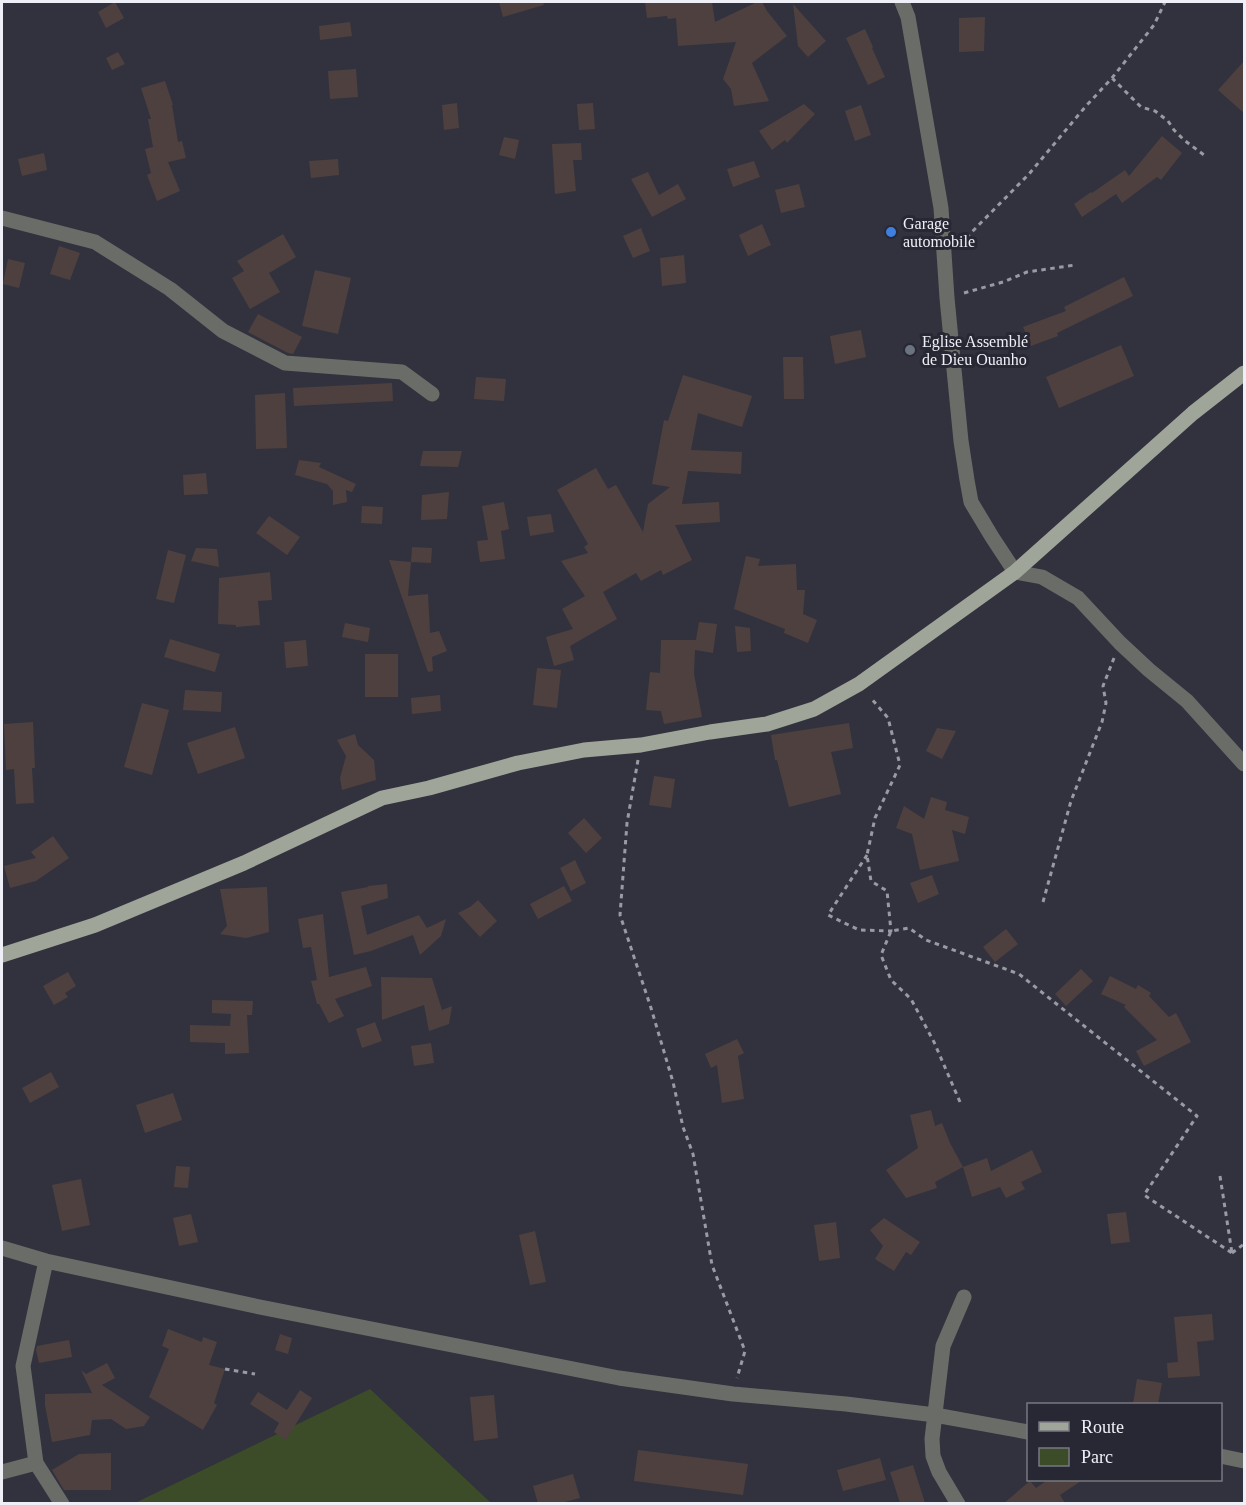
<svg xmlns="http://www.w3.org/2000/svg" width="1246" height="1505" viewBox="0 0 1246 1505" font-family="Georgia,serif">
	<rect width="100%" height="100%" fill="#31323e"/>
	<path fill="#3d4c28" d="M 370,1389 L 491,1503 L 133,1504 Z"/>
	<path fill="#4e403f" d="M 115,2 L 124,18 L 106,28 L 98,12 Z
		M 499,2 L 543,2 L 544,5 L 503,17 Z
		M 645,2 L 712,2 L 715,22 L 757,2 L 762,2 L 767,11 L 787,36 L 752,63 L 769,101 L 734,106 L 731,89 L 723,79 L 736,42 L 678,46 L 676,18 L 668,19 L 667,16 L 647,18 Z
		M 793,4 L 826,41 L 808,57 L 798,46 Z
		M 985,17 L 984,51 L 959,52 L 959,18 Z
		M 350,22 L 352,36 L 320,40 L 319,26 Z
		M 865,29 L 873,47 L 872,48 L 885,77 L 868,85 L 846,38 Z
		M 118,52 L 125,64 L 112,70 L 106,58 Z
		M 1245,60 L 1245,114 L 1218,90 Z
		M 356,69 L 358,97 L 330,99 L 328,71 Z
		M 165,81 L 173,105 L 172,105 L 178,142 L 182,141 L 186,158 L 168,162 L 180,191 L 157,201 L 147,175 L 151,173 L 145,149 L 153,147 L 148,119 L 151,119 L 141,88 Z
		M 457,103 L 459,128 L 444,130 L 442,105 Z
		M 593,103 L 595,129 L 579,130 L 577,104 Z
		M 804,104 L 815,114 L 787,143 L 785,140 L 772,150 L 759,131 Z
		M 861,105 L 871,135 L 855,141 L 845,111 Z
		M 1162,136 L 1182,153 L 1161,180 L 1157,177 L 1122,203 L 1116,194 L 1082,217 L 1074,204 L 1091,192 L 1092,193 L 1125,170 L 1129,176 Z
		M 504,137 L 519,140 L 515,159 L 499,155 Z
		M 581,143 L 582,160 L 573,160 L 576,191 L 555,194 L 552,144 Z
		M 44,153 L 47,170 L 22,176 L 18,159 Z
		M 338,159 L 339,175 L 311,178 L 309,161 Z
		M 754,161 L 760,177 L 733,187 L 727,169 Z
		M 648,172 L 659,195 L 678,184 L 686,199 L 652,217 L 631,179 Z
		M 799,184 L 805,207 L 781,213 L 775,190 Z
		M 762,224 L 771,245 L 748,256 L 739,235 Z
		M 641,228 L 650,251 L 633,258 L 623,236 Z
		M 283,234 L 296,257 L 269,273 L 280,292 L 250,309 L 232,278 L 244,271 L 237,261 Z
		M 59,246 L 80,253 L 70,280 L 50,274 Z
		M 684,255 L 686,283 L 662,286 L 660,258 Z
		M 8,259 L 25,263 L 19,288 L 3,284 Z
		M 315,270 L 351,278 L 338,334 L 302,326 Z
		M 1124,277 L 1133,296 L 1057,333 L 1058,336 L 1031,346 L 1023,327 L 1066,311 L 1064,307 Z
		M 258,314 L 302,337 L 293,354 L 288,353 L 248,332 Z
		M 861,330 L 866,357 L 835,364 L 830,336 Z
		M 1121,345 L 1134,376 L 1059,408 L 1046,377 Z
		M 783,357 L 803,357 L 804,399 L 784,399 Z
		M 683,375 L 752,396 L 742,427 L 698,413 L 691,450 L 742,452 L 741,474 L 688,471 L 682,504 L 719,502 L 720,522 L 675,525 L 692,560 L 663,575 L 661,570 L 641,581 L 636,573 L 603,592 L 617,619 L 570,646 L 574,660 L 554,666 L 546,637 L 573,629 L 562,609 L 585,596 L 561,561 L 588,553 L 584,547 L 588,544 L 557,490 L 596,468 L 608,489 L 616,485 L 643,532 L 648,504 L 670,487 L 652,484 L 664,420 L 668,421 Z
		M 476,377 L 506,379 L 504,401 L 474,399 Z
		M 392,383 L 393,401 L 294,406 L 293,388 Z
		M 285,393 L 287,448 L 256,449 L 255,395 Z
		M 423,451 L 462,451 L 458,467 L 420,466 Z
		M 299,460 L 321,463 L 319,467 L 356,484 L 352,492 L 346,490 L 347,502 L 333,505 L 333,491 L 327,484 L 295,475 Z
		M 206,473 L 208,494 L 184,495 L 183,475 Z
		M 449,492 L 447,519 L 421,520 L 422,495 Z
		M 504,502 L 509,529 L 501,531 L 505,559 L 480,562 L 477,541 L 488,540 L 482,506 Z
		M 362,506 L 383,507 L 382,524 L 361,523 Z
		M 551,514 L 554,532 L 530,536 L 527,517 Z
		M 269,516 L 300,537 L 287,555 L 256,533 Z
		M 412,547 L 432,548 L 431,563 L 411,562 Z
		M 196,548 L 217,549 L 219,567 L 191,561 Z
		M 168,550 L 186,555 L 174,603 L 156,599 Z
		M 746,556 L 760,559 L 758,566 L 796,564 L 797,590 L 805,590 L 803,614 L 817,620 L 808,643 L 784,633 L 785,629 L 734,609 Z
		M 389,560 L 411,562 L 408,596 L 428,594 L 430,633 L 439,631 L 447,651 L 432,657 L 433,671 L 428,672 Z
		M 270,572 L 272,600 L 258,601 L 260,625 L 236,627 L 236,625 L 218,624 L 219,578 Z
		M 699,622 L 717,624 L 713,653 L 695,650 L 694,674 L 702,717 L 664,724 L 661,711 L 646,710 L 650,672 L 660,673 L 661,640 L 696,640 Z
		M 345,623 L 370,628 L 368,642 L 342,637 Z
		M 735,626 L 750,628 L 751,651 L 737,652 Z
		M 170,639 L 220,654 L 215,672 L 164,657 Z
		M 306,640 L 308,666 L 286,668 L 284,642 Z
		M 365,654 L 398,654 L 398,697 L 365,697 Z
		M 537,668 L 561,670 L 557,708 L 533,705 Z
		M 185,690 L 222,692 L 221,712 L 183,710 Z
		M 440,695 L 441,711 L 412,714 L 411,698 Z
		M 142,703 L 169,710 L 152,775 L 124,767 Z
		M 33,722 L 35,768 L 32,768 L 34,803 L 16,804 L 14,769 L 6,770 L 4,724 Z
		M 849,723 L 853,748 L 831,752 L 841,794 L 789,807 L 777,760 L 775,760 L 771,735 Z
		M 235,727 L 245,758 L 198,774 L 187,743 Z
		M 937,728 L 956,731 L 942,759 L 926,751 Z
		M 355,734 L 358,745 L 374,760 L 376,780 L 342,790 L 340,778 L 346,756 L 337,740 Z
		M 654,776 L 675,779 L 671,808 L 649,805 Z
		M 931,797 L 947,802 L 945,810 L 969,817 L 965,834 L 952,830 L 959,861 L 920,870 L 912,834 L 896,828 L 904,806 L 924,819 Z
		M 584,818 L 602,838 L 586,853 L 568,833 Z
		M 53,836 L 69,858 L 36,881 L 10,888 L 4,866 L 36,858 L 31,852 Z
		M 575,860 L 586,883 L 571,891 L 560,868 Z
		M 932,875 L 939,894 L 918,903 L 910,883 Z
		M 387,884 L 388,898 L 361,906 L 367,935 L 419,915 L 427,928 L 446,919 L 441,936 L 420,955 L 413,935 L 371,951 L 354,955 L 341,892 L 368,887 L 368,886 Z
		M 564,886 L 572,901 L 538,919 L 530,904 Z
		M 267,887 L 269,932 L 246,938 L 220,934 L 227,926 L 220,889 Z
		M 478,900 L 497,921 L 480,937 L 458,913 L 470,907 Z
		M 323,914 L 329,977 L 366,967 L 372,986 L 335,999 L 344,1016 L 329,1023 L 319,1004 L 317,1004 L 311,981 L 317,980 L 311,947 L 303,948 L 298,919 Z
		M 1006,929 L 1018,944 L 995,962 L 983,947 Z
		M 1081,969 L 1093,981 L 1066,1006 L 1055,994 Z
		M 68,972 L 76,986 L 65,993 L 68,997 L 54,1005 L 43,986 Z
		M 1110,976 L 1136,989 L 1138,985 L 1151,993 L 1149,996 L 1169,1017 L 1176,1013 L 1191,1042 L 1144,1066 L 1136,1051 L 1157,1040 L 1124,1007 L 1126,1005 L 1101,994 Z
		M 381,977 L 432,978 L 442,1010 L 452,1006 L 449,1024 L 429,1031 L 424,1005 L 382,1020 Z
		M 212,1000 L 253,1001 L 252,1015 L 247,1015 L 249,1053 L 225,1054 L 225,1043 L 190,1042 L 190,1025 L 230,1026 L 231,1014 L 212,1013 Z
		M 375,1022 L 382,1041 L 362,1048 L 356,1029 Z
		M 737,1039 L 744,1053 L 738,1056 L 744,1099 L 722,1103 L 717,1065 L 711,1068 L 705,1054 Z
		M 431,1043 L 434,1063 L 414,1066 L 411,1046 Z
		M 51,1072 L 59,1087 L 30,1103 L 22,1088 Z
		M 173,1093 L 182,1120 L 145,1133 L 136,1105 Z
		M 931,1110 L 935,1126 L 942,1123 L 950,1143 L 963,1167 L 935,1182 L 937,1188 L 906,1198 L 886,1170 L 918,1148 L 910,1115 Z
		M 1032,1150 L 1042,1172 L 1021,1182 L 1025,1189 L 1006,1198 L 1000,1187 L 972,1197 L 963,1167 L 987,1158 L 991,1171 Z
		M 176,1166 L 190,1167 L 188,1188 L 174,1187 Z
		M 81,1179 L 90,1225 L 62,1231 L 52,1185 Z
		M 1126,1212 L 1130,1242 L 1111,1244 L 1107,1214 Z
		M 191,1214 L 198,1242 L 179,1246 L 173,1218 Z
		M 884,1218 L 920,1242 L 911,1255 L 906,1252 L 894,1271 L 875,1259 L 883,1246 L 870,1230 Z
		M 836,1222 L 840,1258 L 819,1261 L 814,1225 Z
		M 535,1231 L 546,1282 L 530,1285 L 519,1235 Z
		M 1212,1314 L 1214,1340 L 1197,1342 L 1200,1376 L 1168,1378 L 1167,1363 L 1178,1362 L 1174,1317 Z
		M 168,1329 L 202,1342 L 203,1337 L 217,1342 L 209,1365 L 225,1369 L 214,1403 L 217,1405 L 203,1430 L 149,1397 L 169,1349 L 162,1346 Z
		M 280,1334 L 292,1338 L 288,1354 L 275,1350 Z
		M 69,1340 L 72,1357 L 39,1363 L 36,1350 L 37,1346 Z
		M 107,1363 L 115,1378 L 102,1385 L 150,1417 L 144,1426 L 126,1429 L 111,1419 L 92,1420 L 90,1435 L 52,1442 L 45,1405 L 45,1394 L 92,1393 L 81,1370 L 86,1374 Z
		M 1137,1379 L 1162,1383 L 1158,1404 L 1133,1404 Z
		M 300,1390 L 312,1398 L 286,1440 L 274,1432 L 279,1423 L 250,1404 L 258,1392 L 287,1410 Z
		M 494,1395 L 498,1438 L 474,1441 L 470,1397 Z
		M 638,1450 L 748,1464 L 743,1495 L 634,1481 Z
		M 111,1453 L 111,1490 L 64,1490 L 52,1470 L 79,1454 Z
		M 880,1458 L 886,1480 L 843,1491 L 837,1470 Z
		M 913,1465 L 925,1503 L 900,1503 L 890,1472 Z
		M 573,1474 L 580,1498 L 561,1503 L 538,1503 L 533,1486 Z
		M 1049,1479 L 1084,1479 L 1060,1495 L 1065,1503 L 1004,1503 L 1030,1481 L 1036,1488 Z"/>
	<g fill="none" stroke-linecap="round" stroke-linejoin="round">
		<path stroke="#999aa3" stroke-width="3" stroke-dasharray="4.5 4.5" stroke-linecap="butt" d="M 1112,78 L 1141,107 L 1155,111 L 1168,121 L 1174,130 L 1184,140 L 1204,155
			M 960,244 L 1029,174 L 1086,106 L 1112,78 L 1154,25 L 1165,2
			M 964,293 L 1003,282 L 1027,272 L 1075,265
			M 638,760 L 627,823 L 620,915 L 651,1008 L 673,1082 L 683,1127 L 693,1154 L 712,1265 L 745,1351 L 737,1378
			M 867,855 L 828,915 L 859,930 L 891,931 L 887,891 L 871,881 L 867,855 L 875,818 L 900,765 L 888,718 L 870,697
			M 1043,902 L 1071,801 L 1102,722 L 1106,703 L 1103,686 L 1114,658
			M 960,1102 L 934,1042 L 911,999 L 891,980 L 881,955 L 891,931 L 909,928 L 926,940 L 1019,974 L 1197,1116 L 1144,1195 L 1232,1253
			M 1220,1176 L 1232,1253
			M 1232,1253 L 1244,1244
			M 225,1369 L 255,1374"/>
		<path stroke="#6a6d67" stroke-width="15" d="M 902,2 L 908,17 L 941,208 L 947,298 L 961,441 L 967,480 L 971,502 L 992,537 L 1015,572 L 1042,577 L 1078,598 L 1120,643 L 1149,670 L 1187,701 L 1244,764
			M 2,218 L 95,242 L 170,289 L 223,331 L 285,363 L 402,372 L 432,394
			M 2,1248 L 46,1261 L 255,1306 L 619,1378 L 733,1394 L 846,1404 L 935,1415 L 1028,1432
			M 46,1261 L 23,1366 L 36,1463 L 62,1504
			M 1220,1456 L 1244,1461
			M 2,1472 L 36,1463
			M 958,1504 L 939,1472 L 933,1456 L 932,1439 L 943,1346 L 964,1297"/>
		<path stroke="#a0a59a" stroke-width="15" d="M 2,955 L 95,925 L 244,863 L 382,798 L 429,788 L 518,763 L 584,750 L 641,745 L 710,732 L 767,724 L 814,709 L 859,684 L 1015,572 L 1193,413 L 1244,373"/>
	</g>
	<circle fill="#3f7fe0" stroke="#272833" stroke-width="2" cx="891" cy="232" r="6"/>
	<circle fill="#6b7280" stroke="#272833" stroke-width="2" cx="910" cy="350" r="6"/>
	<g text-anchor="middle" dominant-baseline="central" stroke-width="6" stroke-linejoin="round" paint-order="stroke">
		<g font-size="16" fill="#eff0f7" stroke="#272833" text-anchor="start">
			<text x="903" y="223">Garage<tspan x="903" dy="18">automobile</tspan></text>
			<text x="922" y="341">Eglise Assemblé<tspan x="922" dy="18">de Dieu Ouanho</tspan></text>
		</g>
	</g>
	<rect width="1246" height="1505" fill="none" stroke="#eff0f7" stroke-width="6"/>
	<rect x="1027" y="1403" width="195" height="78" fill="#272833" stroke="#777881" stroke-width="1.5"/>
	<rect x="1039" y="1422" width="30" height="9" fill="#a0a59a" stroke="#777881" stroke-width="1.5"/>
	<text x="1081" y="1433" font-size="18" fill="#eff0f7">Route</text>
	<rect x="1039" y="1448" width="30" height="18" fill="#3d4c28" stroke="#777881" stroke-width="1.5"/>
	<text x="1081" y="1463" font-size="18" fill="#eff0f7">Parc</text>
</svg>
